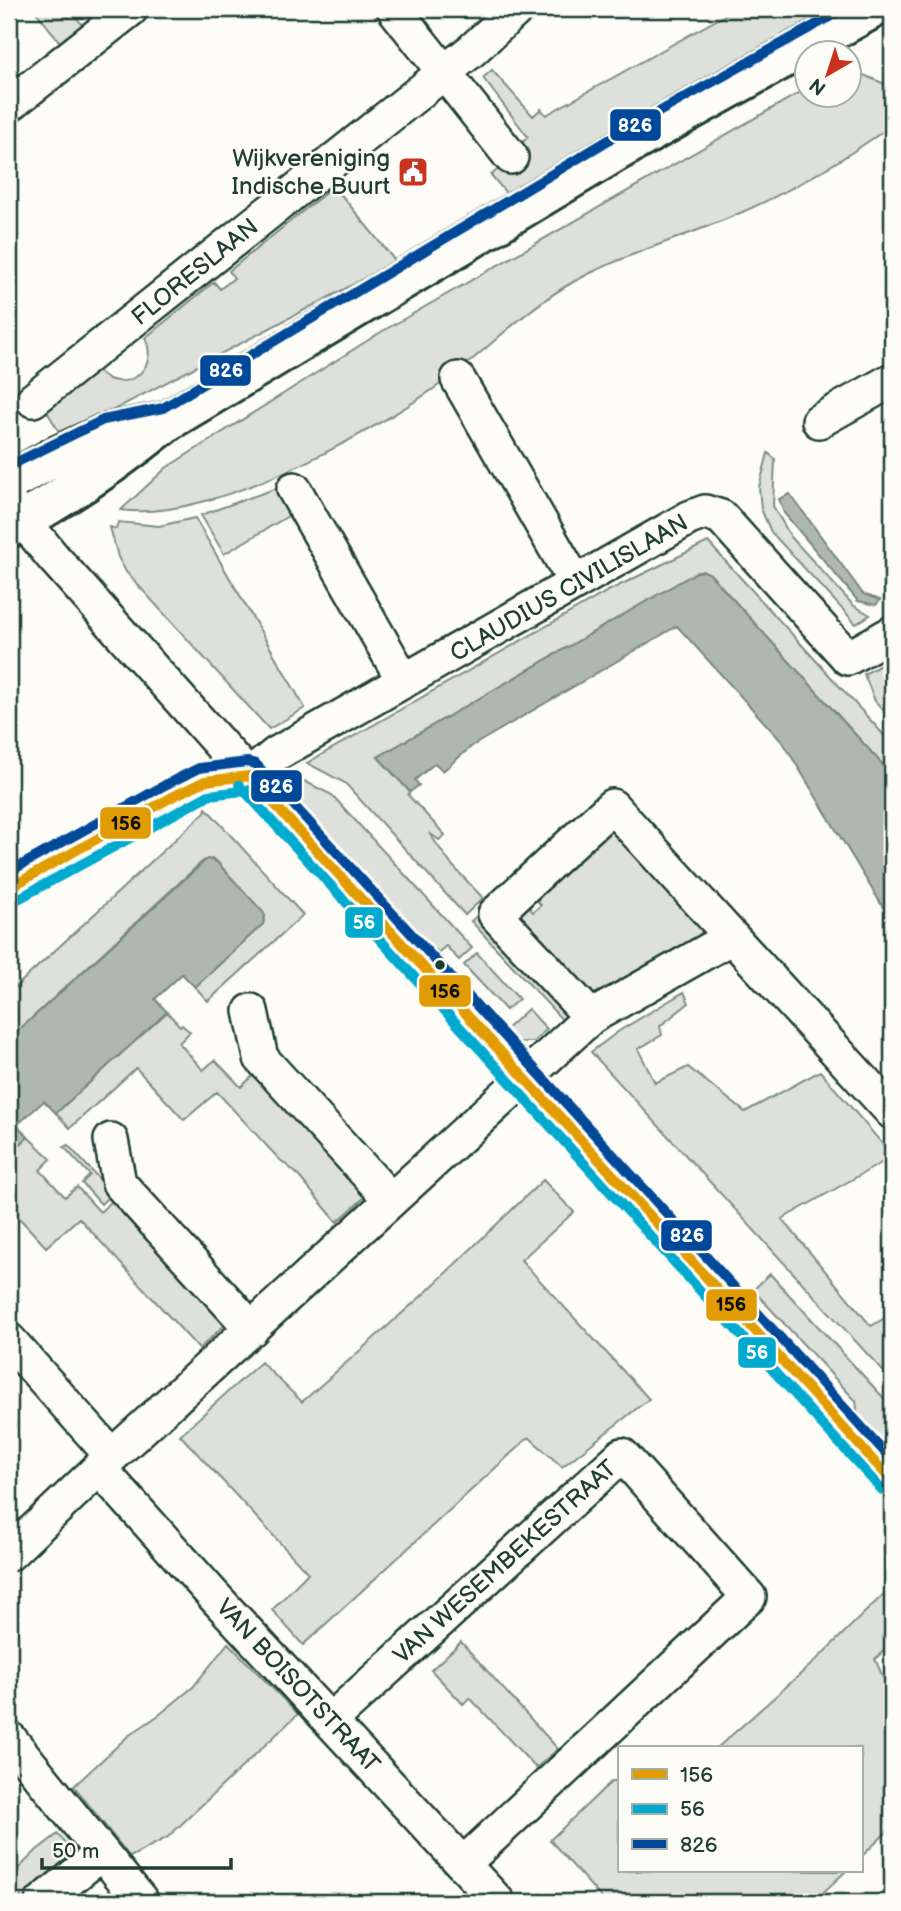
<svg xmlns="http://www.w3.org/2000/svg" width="901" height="1911" viewBox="0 0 901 1911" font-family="'Balsamiq Sans',sans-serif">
	<rect width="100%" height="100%" fill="#fdfcf7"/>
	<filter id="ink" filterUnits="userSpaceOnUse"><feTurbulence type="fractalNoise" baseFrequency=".0143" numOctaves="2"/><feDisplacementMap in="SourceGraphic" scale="14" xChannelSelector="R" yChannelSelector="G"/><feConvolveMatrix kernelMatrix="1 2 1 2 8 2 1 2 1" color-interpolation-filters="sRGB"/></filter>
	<g filter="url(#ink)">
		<path fill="#dde0db" stroke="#7e8e88" stroke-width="2" d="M 34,9 L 61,9 L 68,18 L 74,14 L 85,29 L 63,46 Z
			M 736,9 L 847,9 L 510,198 L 491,175 L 514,157 L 511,152 L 528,137 L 483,78 L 492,70 L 533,116 L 541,109 L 546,115 Z
			M 849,69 L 892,87 L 892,125 C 842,161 788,193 731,217 C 679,239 625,254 575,281 C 533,304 499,338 462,368 C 390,425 212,524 121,510 L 166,468 L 381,332 L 806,89 L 806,94 L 848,94 Z
			M 334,186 L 396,262 L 62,437 L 45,408 L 97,370 C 121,397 161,371 145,338 L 214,282 L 220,289 L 234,278 L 229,271 Z
			M 768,453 L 775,459 L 773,506 L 791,537 L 853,605 L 870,615 L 856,624 L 771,532 L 761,509 L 759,487 Z
			M 280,487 L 295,512 L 224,554 L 201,515 Z
			M 195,518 L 305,708 L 269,729 L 126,572 L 118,557 L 110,527 L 116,529 L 118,522 L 159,526 Z
			M 708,542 L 892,744 L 892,775 L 710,574 L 700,571 L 378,757 L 410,792 L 408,795 L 445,835 L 439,840 L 429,833 L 451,864 L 483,898 L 465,915 L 345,783 L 307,763 L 608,591 Z
			M 892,659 L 892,720 L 875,701 L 864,674 Z
			M 290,774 L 332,795 L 472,948 L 459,960 L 446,946 L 439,952 L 403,925 L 281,790 Z
			M 206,808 L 303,915 L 208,1001 L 195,987 L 263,924 L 265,916 L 217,862 L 213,859 L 203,861 L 9,1039 L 9,993 L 205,812 Z
			M 614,828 L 704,928 L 696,940 L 593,997 L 521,921 L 520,914 L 525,902 L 533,912 L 541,905 L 533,896 L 601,833 Z
			M 480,913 L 566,1011 L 565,1023 L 471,921 Z
			M 477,953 L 519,999 L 506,1010 L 464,965 Z
			M 684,992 L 689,1003 L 660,1026 L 662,1035 L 638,1049 L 655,1083 L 688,1067 L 745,1112 L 820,1071 L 892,1155 L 892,1157 L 782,1219 L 871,1326 L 892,1314 L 892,1381 L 591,1052 L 619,1031 Z
			M 528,1009 L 547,1029 L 533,1042 L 517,1042 L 514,1045 L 502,1033 Z
			M 167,1012 L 180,1026 L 182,1025 L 190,1032 L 179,1043 L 203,1070 L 215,1060 L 241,1087 L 257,1072 L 366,1196 L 337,1222 L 296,1173 L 278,1158 L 217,1092 L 184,1120 L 136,1068 L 70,1128 L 56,1113 Z
			M 28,1137 L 51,1159 L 40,1170 L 65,1197 L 77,1187 L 100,1212 L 116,1197 L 229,1321 L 199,1349 L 79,1218 L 46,1247 L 9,1207 L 9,1155 Z
			M 68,1145 L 112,1193 L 101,1204 L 82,1183 L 90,1175 L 64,1147 Z
			M 543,1180 L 574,1212 L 521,1260 L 649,1399 L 562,1467 L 529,1437 L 303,1645 L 272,1610 L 308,1573 L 180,1435 L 261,1362 L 302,1402 L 426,1292 Z
			M 770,1274 L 892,1407 L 892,1455 L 858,1417 L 856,1401 L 753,1290 Z
			M 892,1586 L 892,1643 L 875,1659 L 892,1698 L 892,1827 L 861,1857 L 861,1748 L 717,1748 L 813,1663 Z
			M 461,1642 L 558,1749 L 536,1768 L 470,1698 L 463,1704 L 431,1670 Z
			M 228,1643 L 298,1714 L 168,1837 L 130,1857 L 74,1786 L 128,1736 L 159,1715 L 193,1687 Z
			M 619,1780 L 619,1871 L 846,1871 L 813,1902 L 605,1902 L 550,1840 L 611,1782 Z
			M 58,1834 L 78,1859 L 25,1902 L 9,1884 L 9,1878 L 37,1850 Z"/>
		<path fill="#aeb8b1" stroke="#75877f" stroke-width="2" d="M 790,494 L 863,594 L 880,600 L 876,605 L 858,601 L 784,513 L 779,499 Z
			M 704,571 L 710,574 L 892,775 L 892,908 L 886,912 L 784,744 L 677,626 L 472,746 L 443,771 L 435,763 L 415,780 L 419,785 L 410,792 L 378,757 L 697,572 Z
			M 207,859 L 217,862 L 263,912 L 265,916 L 263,924 L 195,987 L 182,974 L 155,999 L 167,1012 L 56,1113 L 44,1101 L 17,1125 L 28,1137 L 9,1155 L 9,1039 Z"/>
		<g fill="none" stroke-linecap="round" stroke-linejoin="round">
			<g stroke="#1f3d34" stroke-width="38">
				<path id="minor" d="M 394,9 L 511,157
					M 9,105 L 131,9
					M 458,379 L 575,582
					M 33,400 L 471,51 L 517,9
					M 819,421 L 892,380
					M 294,489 L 404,681
					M 9,503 L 52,556 L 284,816 L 892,1481
					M 249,776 L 276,754 L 689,518 L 705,512 L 721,517 L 848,658 L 892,633
					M 251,1011 L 261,1058 L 391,1200
					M 591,1017 L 495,914 L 612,806 L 892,1112
					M 111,1140 L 119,1183 L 252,1329
					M 9,1340 L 112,1456
					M 100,1469 L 213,1595 L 498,1902
					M 9,1554 L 112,1456 L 591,1017 L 732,937
					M 330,1721 L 622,1455 L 749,1597 L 463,1864
					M 9,1738 L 142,1902
					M 42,1902 L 102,1853"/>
			</g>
			<g stroke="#1f3d34" stroke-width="44">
				<path id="major" d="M 9,482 L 55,457 L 107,433 L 163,422
					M 9,528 C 66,497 118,461 168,421 L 619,150 L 872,9"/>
			</g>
			<use href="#minor" stroke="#fdfcf7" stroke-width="33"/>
			<use href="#major" stroke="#fdfcf7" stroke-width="38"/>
			<g stroke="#fdfcf7" stroke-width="16">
				<path id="bus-1" d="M 249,776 L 892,1481
					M 9,888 L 172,797 L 205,781 L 249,776"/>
			</g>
			<g stroke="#fdfcf7" stroke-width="16">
				<path id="bus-2" d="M 239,785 L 882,1490
					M 16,900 L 209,795 L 251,790"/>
			</g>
			<g stroke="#fdfcf7" stroke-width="16">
				<path id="bus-3" d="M 9,466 L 103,420 L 163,408 L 612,138 L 844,9
					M 9,872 L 165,785 L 199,768 L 247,762 L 256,764 L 892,1460"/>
			</g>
			<use href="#bus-1" stroke="#e19c05" stroke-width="10"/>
			<use href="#bus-2" stroke="#00a9ce" stroke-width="10"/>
			<use href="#bus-3" stroke="#004899" stroke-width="10"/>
		</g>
	</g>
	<defs>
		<g id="civic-square" transform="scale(1.575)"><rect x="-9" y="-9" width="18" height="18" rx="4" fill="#c8321e" stroke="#fdfcf7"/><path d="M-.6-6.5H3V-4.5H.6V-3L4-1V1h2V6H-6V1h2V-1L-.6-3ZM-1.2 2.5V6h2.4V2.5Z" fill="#fff"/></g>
	</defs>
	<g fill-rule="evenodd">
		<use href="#civic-square" x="413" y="172"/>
	</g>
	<circle fill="#1f3d34" stroke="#fdfcf7" stroke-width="2.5" cx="440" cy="965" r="6"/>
	<g text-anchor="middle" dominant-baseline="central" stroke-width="5" stroke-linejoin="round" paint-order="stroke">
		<g font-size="24" fill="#1f3d34" stroke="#fdfcf7" text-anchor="end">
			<text x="390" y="158">Wijkvereniging<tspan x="390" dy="28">Indische Buurt</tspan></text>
		</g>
		<g font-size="24" fill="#1f3d34" stroke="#fdfcf7">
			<text transform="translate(195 272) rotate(-39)">FLORESLAAN</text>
			<text transform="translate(569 588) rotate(-30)">CLAUDIUS CIVILISLAAN</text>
			<text transform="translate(505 1562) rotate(-42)">VAN WESEMBEKESTRAAT</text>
			<text transform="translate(298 1686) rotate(47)">VAN BOISOTSTRAAT</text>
		</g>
	</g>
	<g stroke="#fdfcf7" stroke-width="2.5">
		<rect x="609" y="108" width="53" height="34" rx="7" fill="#004899"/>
		<rect x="199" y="354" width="53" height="33" rx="7" fill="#004899"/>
		<rect x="250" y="769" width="53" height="34" rx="7" fill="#004899"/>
		<rect x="99" y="806" width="53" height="34" rx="7" fill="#e19c05"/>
		<rect x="344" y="906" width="40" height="33" rx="7" fill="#00a9ce"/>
		<rect x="418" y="974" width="54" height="34" rx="7" fill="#e19c05"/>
		<rect x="660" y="1219" width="53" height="33" rx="7" fill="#004899"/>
		<rect x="705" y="1288" width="53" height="34" rx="7" fill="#e19c05"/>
		<rect x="737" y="1336" width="40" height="33" rx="7" fill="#00a9ce"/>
	</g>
	<g font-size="19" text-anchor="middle" font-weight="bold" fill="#fff">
		<text x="635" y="132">826</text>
		<text x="226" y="377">826</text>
		<text x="276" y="793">826</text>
		<text x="364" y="929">56</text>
		<text x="687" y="1242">826</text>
		<text x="757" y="1359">56</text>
	</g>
	<g font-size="19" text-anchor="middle" font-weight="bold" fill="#111">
		<text x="126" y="830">156</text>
		<text x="445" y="998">156</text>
		<text x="731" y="1311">156</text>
	</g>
	<rect width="901" height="1911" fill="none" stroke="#fdfcf7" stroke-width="35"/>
	<rect x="18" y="18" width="866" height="1876" fill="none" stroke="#1f3d34" stroke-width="2.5" filter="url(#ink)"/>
	<rect x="618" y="1746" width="245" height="126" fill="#fdfcf7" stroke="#a4b0a9" stroke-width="2"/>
	<rect x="632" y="1769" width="35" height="10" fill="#e19c05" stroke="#a4b0a9" stroke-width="2"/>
	<text x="680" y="1782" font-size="21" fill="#1f3d34">156</text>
	<rect x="632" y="1804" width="35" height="10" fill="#00a9ce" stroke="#a4b0a9" stroke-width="2"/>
	<text x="680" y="1816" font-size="21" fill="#1f3d34">56</text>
	<rect x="632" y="1839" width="35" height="10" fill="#004899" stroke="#a4b0a9" stroke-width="2"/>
	<text x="680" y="1852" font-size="21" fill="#1f3d34">826</text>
	<g transform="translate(828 74) rotate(219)"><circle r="33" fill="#fdfcf7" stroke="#a4b0a9" stroke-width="2"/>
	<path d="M0-5L12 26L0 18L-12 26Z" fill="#c8321e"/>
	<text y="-10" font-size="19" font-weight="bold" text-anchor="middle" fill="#1f3d34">N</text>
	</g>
	<path d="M42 1858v10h189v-10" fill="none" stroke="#1f3d34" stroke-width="3.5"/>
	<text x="52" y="1858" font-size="21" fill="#1f3d34" stroke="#fdfcf7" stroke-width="5" paint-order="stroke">50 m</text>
</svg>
